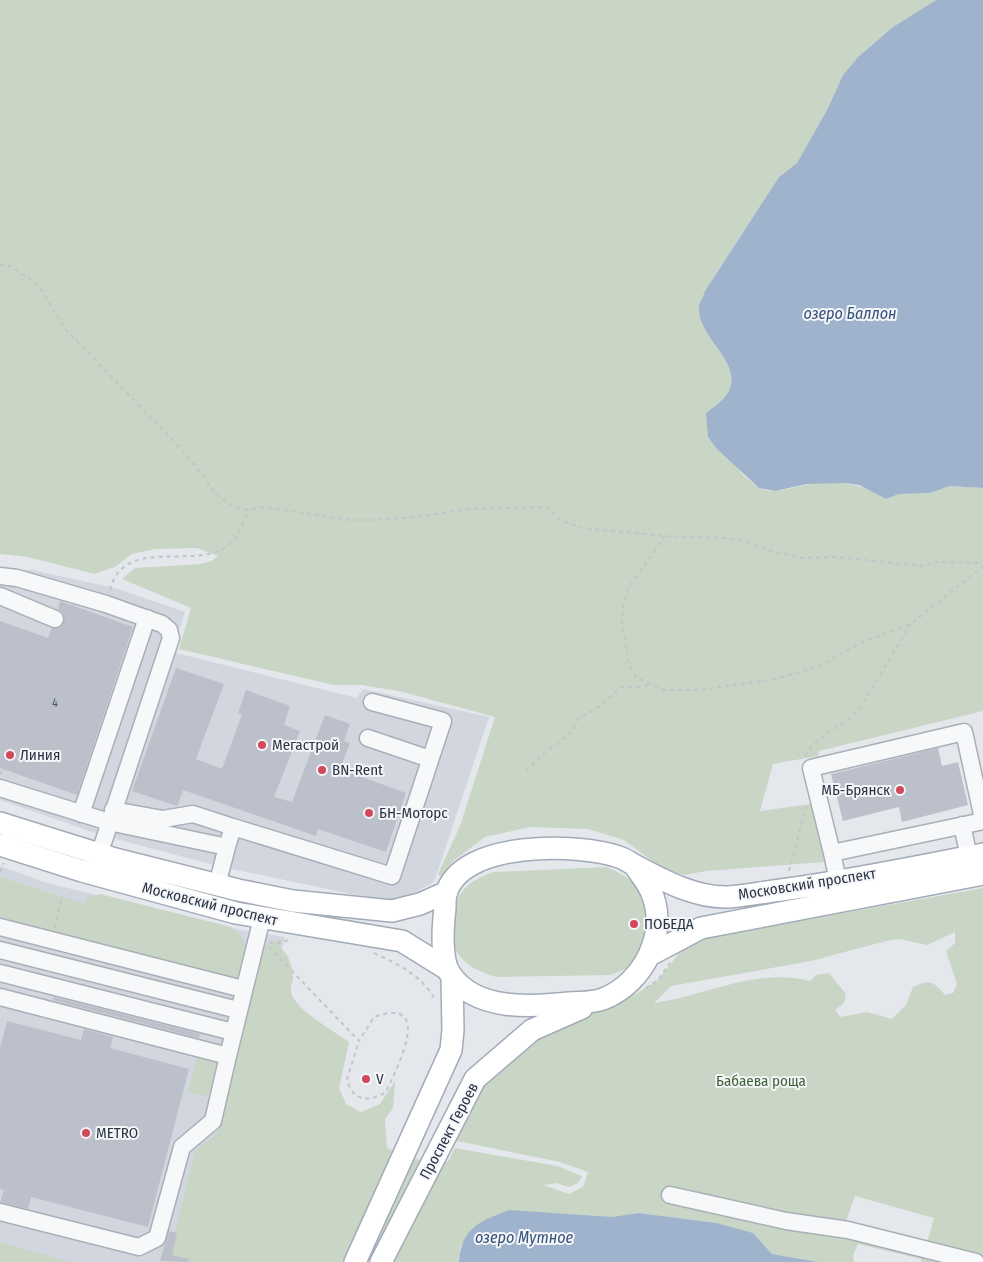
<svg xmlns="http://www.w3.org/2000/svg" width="983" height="1262" viewBox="0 0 983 1262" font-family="'Fira Sans Condensed',sans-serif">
	<rect width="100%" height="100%" fill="#e4e7ec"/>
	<path fill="#d2d6de" d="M 32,570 L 115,588 L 185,612 L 172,652 L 357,698 L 363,689 L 489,717 L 434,882 L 407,897 L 382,900 L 351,894 L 214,865 L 98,834 L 0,800 L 0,571 Z
		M 0,866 L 47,883 L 241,930 L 285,937 L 205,1262 L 66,1262 L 0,1243 Z"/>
	<path fill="#c9d6c5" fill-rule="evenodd" d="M 0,0 L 936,0 L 893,27 L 858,57 L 843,75 L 827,110 L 797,163 L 779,177 L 705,291 C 704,295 700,301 699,306 C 696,336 740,361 730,388 C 727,398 714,407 706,413 C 719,437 734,474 760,488 C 774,495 791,487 805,485 C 835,479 861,483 886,499 L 899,494 L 930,493 L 950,486 L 983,488 L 983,711 L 819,751 L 818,756 L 773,764 L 760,811 L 819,803 L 824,862 L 706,871 L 684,875 L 663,869 L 624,840 L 588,829 L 530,827 L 485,837 L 453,861 L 441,876 L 438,874 L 460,826 L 495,717 L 399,691 L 361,685 L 334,685 L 179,649 L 191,608 L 122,579 L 135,568 L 201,564 L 211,561 L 218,556 L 197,548 L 155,549 L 132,554 L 115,567 L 94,574 L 28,557 L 0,554 Z
		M 607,867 C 649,887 648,894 651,939 L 628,968 L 611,975 L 497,977 C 467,969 448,954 452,921 C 456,892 467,881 494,872 Z
		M 0,877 L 85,904 L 87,898 L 100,894 L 231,927 L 238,932 L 246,945 L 240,984 L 0,923 Z
		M 983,888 L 983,1262 L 921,1262 L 921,1259 L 858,1244 L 853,1255 L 854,1262 L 818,1262 L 772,1254 L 753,1233 L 717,1223 L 639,1213 L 461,1245 L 459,1262 L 179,1262 L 180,1257 L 161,1252 L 165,1238 L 175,1240 L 177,1233 L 175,1232 L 195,1151 L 218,1132 L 258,954 L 271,942 L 282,939 L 280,947 C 289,955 293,967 293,979 C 292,983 290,987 291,991 C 293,1009 334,1031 349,1042 L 339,1088 L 346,1104 L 361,1112 L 380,1104 L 395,1081 L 393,1108 L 385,1119 L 387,1148 L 425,1162 L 448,1162 L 455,1148 L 557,1166 L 582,1176 L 578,1183 L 569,1187 L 556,1183 L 543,1185 L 569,1194 L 583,1187 L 588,1172 L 560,1162 L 452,1140 L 482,1084 L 538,1037 L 636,994 L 658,980 L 684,947 L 700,939 ZM 955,932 L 955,943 L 946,951 L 957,984 L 953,993 L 945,995 C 933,981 930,979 913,987 L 906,1005 L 892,1019 L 867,1012 L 840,1017 L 835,1010 L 844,1003 L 846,994 L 829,973 L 816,975 L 810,981 C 756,967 706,996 654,1003 L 671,986 L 811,961 L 886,941 L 900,939 L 927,945 ZM 855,1196 L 934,1218 L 925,1250 L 844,1227 Z
		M 198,1053 L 221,1059 L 212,1092 L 204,1096 L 188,1092 Z
		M 0,1242 L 70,1262 L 0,1262 Z"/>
	<path fill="#9fb4cc" d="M 936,0 L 983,0 L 983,488 L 950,486 L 930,493 L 899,494 L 886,499 L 859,485 L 845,483 L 807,484 L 775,491 L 759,488 L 716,448 L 708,437 L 706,413 C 714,407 727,398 730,388 C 740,360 696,336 699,306 C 700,301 704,295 705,291 L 779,177 L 797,163 L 827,110 L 843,75 L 858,57 L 893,27 Z
		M 509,1210 L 612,1217 L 639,1213 L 717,1223 L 753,1233 L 772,1254 L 818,1262 L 459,1262 C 462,1227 479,1222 509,1210 Z"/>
	<path fill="#bbc0ca" d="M 60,601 L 133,627 L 77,795 L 0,768 L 0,621 L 48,638 L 52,628 L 61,627 L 64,622 L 63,613 L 58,609 Z
		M 176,668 L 224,684 L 196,759 L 222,769 L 242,714 L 238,713 L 246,690 L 290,706 L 284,725 L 300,731 L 274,797 L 292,802 L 325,715 L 350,724 L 344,741 L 350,743 L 340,769 L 406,793 L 386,852 L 318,829 L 316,836 L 183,790 L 177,806 L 132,791 Z
		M 938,748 L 942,766 L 958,762 L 968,805 L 902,822 L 899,807 L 843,821 L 831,774 Z
		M 54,997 L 200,1034 L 199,1038 L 53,1000 Z
		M 7,1021 L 81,1040 L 84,1029 L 113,1037 L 110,1048 L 189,1069 L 148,1227 L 31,1197 L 28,1209 L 0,1202 L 4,1190 L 0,1189 L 0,1048 Z
		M 169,1231 L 177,1233 L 172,1255 L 189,1259 L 188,1262 L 160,1261 Z"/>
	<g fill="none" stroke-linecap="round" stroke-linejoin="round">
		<g stroke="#a9aeb7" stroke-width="19">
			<path id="minor" d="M 0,576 L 17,578 L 106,604 L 162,624 L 169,630 L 171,638 L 99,855
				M 0,596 L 55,619
				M 368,738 L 430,759
				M 0,788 L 109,822 L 227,847 L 233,827 L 193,814 L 163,819 L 113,810
				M 81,814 L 147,618
				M 983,819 L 964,732 L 811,768 L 832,853 L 983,821
				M 962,825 L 969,857
				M 233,827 L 392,876 L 443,721 L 372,702
				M 832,853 L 838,881
				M 217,885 L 227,847
				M 0,927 L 243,989
				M 0,950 L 238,1010
				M 0,973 L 233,1032
				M 0,997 L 228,1056 L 262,918
				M 670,1195 L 786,1221 L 848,1230 L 976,1262
				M 0,1212 L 139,1247 L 157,1238 L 182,1147 L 213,1121 L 228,1056"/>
		</g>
		<g stroke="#a3abb8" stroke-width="24">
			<path id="major" d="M 0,823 L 115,859 L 238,890 L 293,901 L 392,911 L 420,904 L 447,892
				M 0,845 L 82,871 L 236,913 L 402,941 L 447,969
				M 635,866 C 640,874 647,882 651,891 C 669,933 644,983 603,999 C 593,1003 580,1002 569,1003 C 531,1007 476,1011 451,975 C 440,961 443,925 445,908 C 445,904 445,898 446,894 C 461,840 578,843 619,857 C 625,859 630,863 636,866 C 664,881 696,898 728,897 C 745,896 764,892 781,890 C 849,881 916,867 983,854
				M 650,955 L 701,928 L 983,874
				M 355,1262 L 451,1050 L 453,1030 L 452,977
				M 381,1262 L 475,1079 L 532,1030 L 582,1008"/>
		</g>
		<path stroke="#c2c5cb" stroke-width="2" stroke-dasharray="4 4" stroke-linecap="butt" d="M 0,264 L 10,266 L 38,285 L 66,330 L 186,454 L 219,497 L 234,507 L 249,510 L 264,507 L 350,520 L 374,520 L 416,517 L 470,509 L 545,507 L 550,509 L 560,520 L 582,528 L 665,536 L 725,538 L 745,541 L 767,550 L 802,558 L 836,557 L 922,566 L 937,562 L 983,563
			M 665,536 L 629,587 L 623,606 L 622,622 L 629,664 L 636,677 L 663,690 L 699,690 L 776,679 L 819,666 L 858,644 L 911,624 L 983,566
			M 110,590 C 124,535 193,571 227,546 C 238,538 243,522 249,510
			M 805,756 L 813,745 L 830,731 L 847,721 L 863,703 L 911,624
			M 526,771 L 547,750 L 559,743 L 572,731 L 578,719 L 601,705 L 621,687 L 639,687 L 651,684
			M 0,775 L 2,768
			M 789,871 L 806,807
			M 0,872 L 4,863
			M 55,928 L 62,896
			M 269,942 L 278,944 L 291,939
			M 269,947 L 359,1041 L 374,1017 C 436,995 396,1069 386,1092 C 368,1103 352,1101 347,1079 L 359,1041
			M 374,953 C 399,965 422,975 436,1001
			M 646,988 L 658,980 L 670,963"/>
		<use href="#minor" stroke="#f7f8fa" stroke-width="16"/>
		<use href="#major" stroke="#fff" stroke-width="21"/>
	</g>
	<g fill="#d1495b" stroke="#f4f6f9" stroke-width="2">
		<circle cx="262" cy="745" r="5"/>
		<circle cx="10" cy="755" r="5"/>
		<circle cx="322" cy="770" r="5"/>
		<circle cx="900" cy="790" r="5"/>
		<circle cx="369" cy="813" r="5"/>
		<circle cx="634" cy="924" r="5"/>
		<circle cx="366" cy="1079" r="5"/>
		<circle cx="86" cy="1133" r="5"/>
	</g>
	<g text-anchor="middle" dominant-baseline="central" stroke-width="4" stroke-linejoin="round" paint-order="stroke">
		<g font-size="12" fill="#4f5766">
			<text x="55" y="703">4</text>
		</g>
		<g font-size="15" fill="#2b3445" stroke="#f4f6f9" text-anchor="start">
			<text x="272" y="745">Мегастрой</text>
			<text x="20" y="755">Линия</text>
			<text x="332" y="770">BN-Rent</text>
			<text x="890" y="790" text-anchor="end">МБ-Брянск</text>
			<text x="379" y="813">БН-Моторс</text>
			<text x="644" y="924">ПОБЕДА</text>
			<text x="376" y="1079">V</text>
			<text x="96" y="1133">METRO</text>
		</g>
		<g font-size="15" fill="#2b3445" stroke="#f4f6f9">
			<text transform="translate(807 884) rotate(-9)">Московский проспект</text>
			<text transform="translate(210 904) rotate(14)">Московский проспект</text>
			<text transform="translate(449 1131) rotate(-62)">Проспект Героев</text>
		</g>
		<g font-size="15" fill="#3f6138" stroke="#f4f6f9">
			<text x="761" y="1081">Бабаева роща</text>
		</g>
		<g font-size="16" font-style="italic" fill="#34527a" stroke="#f4f6f9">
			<text x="850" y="313">озеро Баллон</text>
			<text x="524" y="1237">озеро Мутное</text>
		</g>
	</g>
</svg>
